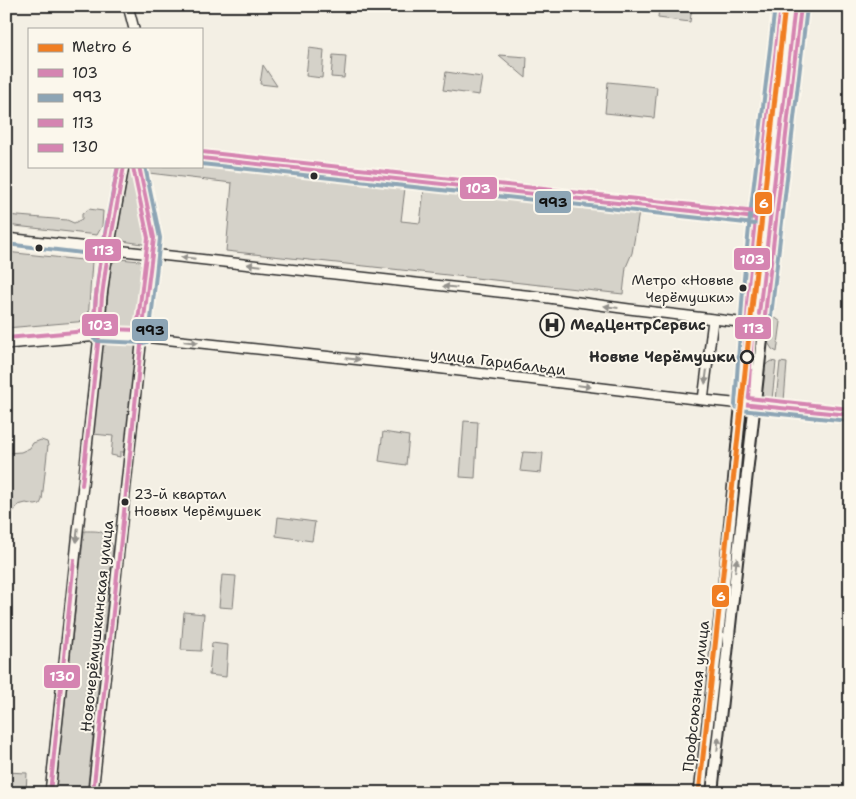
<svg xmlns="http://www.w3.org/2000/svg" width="856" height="799" viewBox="0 0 856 799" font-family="'Shantell Sans',sans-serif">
	<rect width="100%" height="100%" fill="#f3efe4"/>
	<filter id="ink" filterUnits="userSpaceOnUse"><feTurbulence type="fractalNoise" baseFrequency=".02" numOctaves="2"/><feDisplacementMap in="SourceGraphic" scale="10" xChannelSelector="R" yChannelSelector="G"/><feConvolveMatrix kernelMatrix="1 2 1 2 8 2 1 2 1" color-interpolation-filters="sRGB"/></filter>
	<g filter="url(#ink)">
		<path fill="#d5d2c9" stroke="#807e7a" d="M 659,6 L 692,6 L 690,22 L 658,18 Z
			M 309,48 L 324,50 L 322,78 L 306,76 Z
			M 333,55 L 346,56 L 344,78 L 331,77 Z
			M 499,55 L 527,57 L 526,78 Z
			M 263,65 L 277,86 L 260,84 Z
			M 446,72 L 482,77 L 479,95 L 443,90 Z
			M 608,82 L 657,87 L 654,118 L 605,113 Z
			M 129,166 L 136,166 L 149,234 L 149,245 L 116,240 Z
			M 149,166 L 201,166 L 405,188 L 401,221 L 420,223 L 424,190 L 639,212 L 632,253 L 626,267 L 623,294 L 226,251 L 232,183 L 149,173 Z
			M 89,209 L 103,211 L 102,226 L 97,235 L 6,225 L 6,215 L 67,220 L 74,223 L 82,219 L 82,214 Z
			M 6,252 L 92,261 L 88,321 L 6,328 Z
			M 120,259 L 140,261 L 143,264 L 138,323 L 135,329 L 128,332 L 116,332 L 109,327 L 107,323 L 106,319 L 110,268 C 112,263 115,260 120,259 Z
			M 770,307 L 773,316 L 781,322 L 777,352 L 772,349 L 767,341 Z
			M 110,343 L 137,346 L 127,452 L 120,452 L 120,457 L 111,455 L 113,436 L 93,434 L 102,347 Z
			M 771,361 L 776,362 L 772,399 C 766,398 763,396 761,391 C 762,382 760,365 771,361 Z
			M 780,362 L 787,363 L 784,401 L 776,400 Z
			M 464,421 L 478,422 L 475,478 L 460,477 Z
			M 383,432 L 409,436 L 406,465 L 379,461 Z
			M 41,440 L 47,442 L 48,445 L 42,500 L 40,504 L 35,505 L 26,503 L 18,505 L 11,515 L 8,518 L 6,517 L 6,453 L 21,452 L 30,448 L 33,443 Z
			M 523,452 L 543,453 L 541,473 L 520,471 Z
			M 278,517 L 315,522 L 312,541 L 276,536 Z
			M 84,531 C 103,531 104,530 113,547 L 87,793 L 55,793 Z
			M 222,575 L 236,576 L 233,608 L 219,607 Z
			M 184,612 L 204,614 L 201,651 L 181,650 Z
			M 212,643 L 228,645 L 226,677 L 209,675 Z
			M 6,772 L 27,773 L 26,793 L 6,793 Z"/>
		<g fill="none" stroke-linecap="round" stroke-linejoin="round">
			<g stroke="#2b2b2b" stroke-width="12">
				<path id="minor" d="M 128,6 L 134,29
					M 201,158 L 756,218
					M 6,238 L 534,296 L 629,309 L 764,325
					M 6,344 L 111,335 L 143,337 L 427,367 L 703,400 L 850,415
					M 703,400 L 713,320
					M 50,793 L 99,335 L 102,296 L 106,266 L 124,166
					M 93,793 L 143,326 L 154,243 L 154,233 L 139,166"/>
			</g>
			<g stroke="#2b2b2b" stroke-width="14">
				<path id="major" d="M 700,793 L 726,566 L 741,404 L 749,289 L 756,218 L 781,6
					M 712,793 L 733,598 L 780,179 L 801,6"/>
			</g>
			<use href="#minor" stroke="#fbf7ec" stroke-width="9"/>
			<use href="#major" stroke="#fbf7ec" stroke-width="10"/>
			<g stroke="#fbf7ec" stroke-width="8">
				<path id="bus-1" d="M 781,6 L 756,218 L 749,289 L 741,404 L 850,415
					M 201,158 L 756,218
					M 765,315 L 801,6
					M 82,485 L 99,335 L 102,296 L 106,266 L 124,166
					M 125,503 L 143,326 L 154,238 L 139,166"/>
			</g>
			<g stroke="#fbf7ec" stroke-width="8">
				<path id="bus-2" d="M 775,6 L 750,217 L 743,289 L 735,405 L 737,408 L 740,410 L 849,421
					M 201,164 L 755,224
					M 118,166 C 107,222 95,279 93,336 L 94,339 L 98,341 L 143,343 L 147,342 L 149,338 L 160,238 L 145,166
					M 6,244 L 108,256
					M 771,316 L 807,7"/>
			</g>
			<g stroke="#fbf7ec" stroke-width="8">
				<path id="bus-3" d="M 787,7 L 762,219 L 755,290 L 748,398 L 850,409
					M 202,152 L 757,212
					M 759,314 L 795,6
					M 93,335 L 96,296 L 100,265 L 118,166
					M 6,338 L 110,329 L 137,330 L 148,238 L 133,167"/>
			</g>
			<g stroke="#fbf7ec" stroke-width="8">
				<path id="bus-4" d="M 50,793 L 74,560
					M 93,793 L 125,503"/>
			</g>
			<use href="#bus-1" stroke="#d584b1" stroke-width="4"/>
			<use href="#bus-2" stroke="#8da5b5" stroke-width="4"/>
			<use href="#bus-3" stroke="#d584b1" stroke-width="4"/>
			<use href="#bus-4" stroke="#d584b1" stroke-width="4"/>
			<g stroke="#fbf7ec" stroke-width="9">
				<path id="metro-1" d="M 699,793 L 785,6"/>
			</g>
			<use href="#metro-1" stroke="#f07e23" stroke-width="5"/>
		</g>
		<defs><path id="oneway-solid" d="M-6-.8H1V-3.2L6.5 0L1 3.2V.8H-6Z" transform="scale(1.25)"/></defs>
		<g fill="#93918c">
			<use href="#oneway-solid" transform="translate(188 258) rotate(-174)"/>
			<use href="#oneway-solid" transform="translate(254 265) rotate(-174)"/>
			<use href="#oneway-solid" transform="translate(450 287) rotate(-174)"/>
			<use href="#oneway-solid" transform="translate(611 307) rotate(-172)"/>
			<use href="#oneway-solid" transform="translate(191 342) rotate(6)"/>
			<use href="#oneway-solid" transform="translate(353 359) rotate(6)"/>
			<use href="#oneway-solid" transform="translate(706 377) rotate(97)"/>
			<use href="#oneway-solid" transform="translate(584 386) rotate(7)"/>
			<use href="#oneway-solid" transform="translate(77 535) rotate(96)"/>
			<use href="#oneway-solid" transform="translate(736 565) rotate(-83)"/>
			<use href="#oneway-solid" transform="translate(718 744) rotate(-84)"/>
		</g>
	</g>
	<defs>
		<g id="hospital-ring" transform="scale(1.25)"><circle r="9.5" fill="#fbf7ec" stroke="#2b2b2b" stroke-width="1.5"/><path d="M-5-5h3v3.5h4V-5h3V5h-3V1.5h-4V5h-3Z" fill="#2b2b2b"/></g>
	</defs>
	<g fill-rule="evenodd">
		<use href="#hospital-ring" x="552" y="325"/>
	</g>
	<g fill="#2b2b2b" stroke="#fbf7ec" stroke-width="2">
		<circle cx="314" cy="176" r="4.5"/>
		<circle cx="39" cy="248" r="4.5"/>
		<circle cx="743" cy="288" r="4.5"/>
		<circle cx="125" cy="502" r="4.5"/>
	</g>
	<circle fill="#fbf7ec" stroke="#2b2b2b" stroke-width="2.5" cx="747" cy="357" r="6"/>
	<g text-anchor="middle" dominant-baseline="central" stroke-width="4" stroke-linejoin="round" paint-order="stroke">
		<g font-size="14" fill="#2b2b2b" stroke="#fbf7ec" text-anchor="end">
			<text x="734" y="280">Метро «Новые<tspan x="734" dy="17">Черёмушки»</tspan></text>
			<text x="134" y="494" text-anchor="start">23-й квартал<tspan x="134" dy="17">Новых Черёмушек</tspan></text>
		</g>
		<g font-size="15" font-weight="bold" fill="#2b2b2b" stroke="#fbf7ec" text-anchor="start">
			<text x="570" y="325">МедЦентрСервис</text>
		</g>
		<g font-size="15" font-weight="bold" fill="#2b2b2b" stroke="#fbf7ec" text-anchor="end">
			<text x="736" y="357">Новые Черёмушки</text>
		</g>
		<g font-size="15" fill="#2b2b2b" stroke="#fbf7ec">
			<text transform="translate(498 362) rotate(7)">улица Гарибальди</text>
			<text transform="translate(97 626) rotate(-84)">Новочерёмушкинская улица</text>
			<text transform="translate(696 696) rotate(-84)">Профсоюзная улица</text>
		</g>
	</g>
	<g stroke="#fbf7ec" stroke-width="2">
		<rect x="459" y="176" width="39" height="24" rx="5" fill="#d584b1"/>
		<rect x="534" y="190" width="38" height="24" rx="5" fill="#8da5b5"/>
		<rect x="754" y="191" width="19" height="24" rx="5" fill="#f07e23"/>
		<rect x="84" y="238" width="38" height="24" rx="5" fill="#d584b1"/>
		<rect x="733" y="247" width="38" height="24" rx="5" fill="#d584b1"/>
		<rect x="81" y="313" width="38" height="24" rx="5" fill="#d584b1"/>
		<rect x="734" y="316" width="38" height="24" rx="5" fill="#d584b1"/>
		<rect x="131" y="318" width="38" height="24" rx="5" fill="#8da5b5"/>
		<rect x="711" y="584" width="19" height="24" rx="5" fill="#f07e23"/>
		<rect x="43" y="664" width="38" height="25" rx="5" fill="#d584b1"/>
	</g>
	<g font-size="14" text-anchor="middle" font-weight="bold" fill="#fff">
		<text x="478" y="193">103</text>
		<text x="764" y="208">6</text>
		<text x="103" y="255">113</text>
		<text x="752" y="264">103</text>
		<text x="100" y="330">103</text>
		<text x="753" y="333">113</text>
		<text x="721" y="601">6</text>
		<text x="62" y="681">130</text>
	</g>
	<g font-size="14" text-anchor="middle" font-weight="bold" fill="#111">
		<text x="553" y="207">993</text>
		<text x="150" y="335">993</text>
	</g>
	<rect width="856" height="799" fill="none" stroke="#fbf7ec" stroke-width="25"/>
	<rect x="12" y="12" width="831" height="774" fill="none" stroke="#2b2b2b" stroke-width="2" filter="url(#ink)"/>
	<rect x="28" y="28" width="175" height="140" fill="#fbf7ec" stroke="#a8a59f"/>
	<rect x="38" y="44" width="25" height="8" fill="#f07e23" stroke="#a8a59f"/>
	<text x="72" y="52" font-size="15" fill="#2b2b2b">Metro 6</text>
	<rect x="38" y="69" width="25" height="8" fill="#d584b1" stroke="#a8a59f"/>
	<text x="72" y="78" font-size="15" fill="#2b2b2b">103</text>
	<rect x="38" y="94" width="25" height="8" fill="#8da5b5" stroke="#a8a59f"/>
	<text x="72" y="102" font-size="15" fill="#2b2b2b">993</text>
	<rect x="38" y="119" width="25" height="8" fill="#d584b1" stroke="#a8a59f"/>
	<text x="72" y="128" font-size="15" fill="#2b2b2b">113</text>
	<rect x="38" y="144" width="25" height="8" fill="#d584b1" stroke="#a8a59f"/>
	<text x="72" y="152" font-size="15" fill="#2b2b2b">130</text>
</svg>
